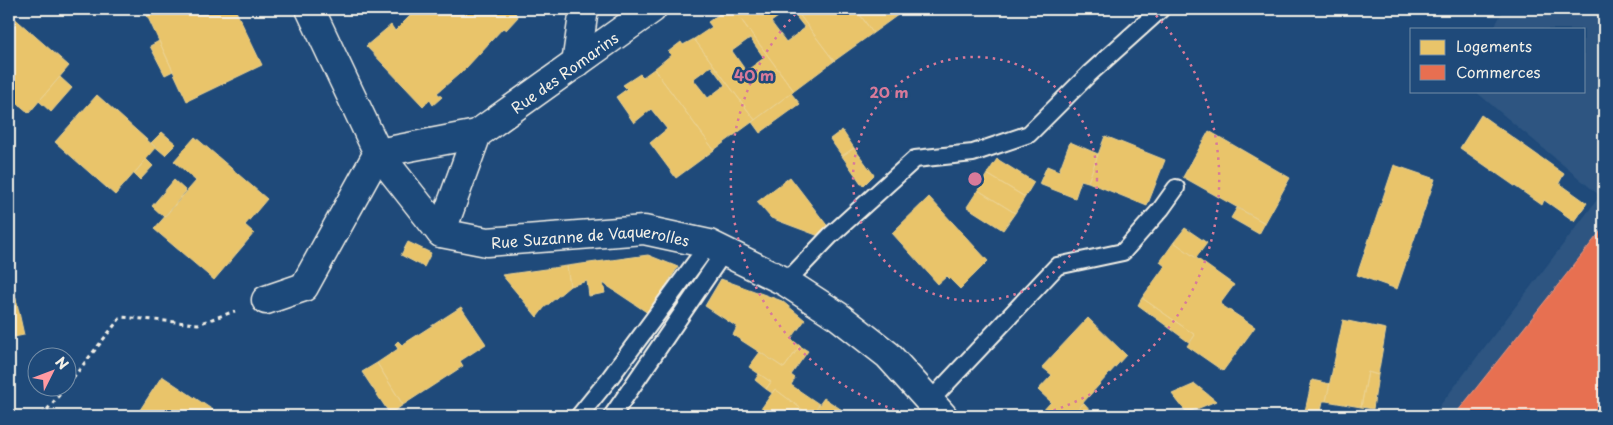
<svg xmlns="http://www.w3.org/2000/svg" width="1613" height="425" viewBox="0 0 1613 425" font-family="'Playpen Sans',sans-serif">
	<rect width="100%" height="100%" fill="#1f4a7a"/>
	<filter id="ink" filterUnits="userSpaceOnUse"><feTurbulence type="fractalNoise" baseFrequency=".02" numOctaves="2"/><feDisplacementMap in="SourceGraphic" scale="10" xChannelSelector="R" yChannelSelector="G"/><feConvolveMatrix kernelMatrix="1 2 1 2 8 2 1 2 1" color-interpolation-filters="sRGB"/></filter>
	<g filter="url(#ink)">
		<path fill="#2d5581" d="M 1504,9 L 1604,9 L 1604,416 L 1432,416 L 1600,196 L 1475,91 L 1584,91 L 1584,29 L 1493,29 Z"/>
		<path fill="#e9c46a" stroke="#ecd290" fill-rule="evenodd" d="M 144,9 L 235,9 L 262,65 L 187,101 Z
			M 417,9 L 518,9 L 515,13 L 518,17 L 506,30 L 503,28 L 466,68 L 437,93 L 442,97 L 433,105 L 430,100 L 423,106 L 366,46 L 391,25 L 395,31 Z
			M 736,9 L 789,9 L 771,22 L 786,42 L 805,28 L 790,9 L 795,9 L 834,61 L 794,91 L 734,10 Z
			M 795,9 L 824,9 L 827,12 L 831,9 L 856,9 L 873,33 L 834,61 Z
			M 856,9 L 906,9 L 873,33 Z
			M 734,10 L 794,91 L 755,120 L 694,39 L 712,27 L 708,22 L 722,12 L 724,16 ZM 750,38 L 764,58 L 746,71 L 732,51 Z
			M 11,15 L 69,66 L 29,113 L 9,96 L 9,17 Z
			M 694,39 L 755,120 L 714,150 L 654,69 L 671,55 L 668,52 L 681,42 L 683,45 ZM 711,66 L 725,85 L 708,98 L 693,79 Z
			M 159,41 L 173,71 L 165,75 L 150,46 Z
			M 654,69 L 714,150 L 676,178 L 650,143 L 667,129 L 651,109 L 634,123 L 616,97 L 627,89 L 623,85 L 640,74 L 643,77 Z
			M 60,77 L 72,88 L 51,112 L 39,101 Z
			M 791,93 L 800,104 L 760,133 L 752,122 Z
			M 97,95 L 156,148 L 115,195 L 55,142 Z
			M 1481,115 L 1564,174 L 1559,183 L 1587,203 L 1574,221 L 1544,200 L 1542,205 L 1460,148 Z
			M 842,130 L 854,148 L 842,156 L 830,139 Z
			M 1209,131 L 1290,178 L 1265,223 L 1183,177 Z
			M 162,132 L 176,144 L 165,155 L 151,143 Z
			M 1105,136 L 1165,160 L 1147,206 L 1088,182 Z
			M 195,137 L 267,199 L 245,225 L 254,233 L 214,280 L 154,229 L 196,181 L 174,161 Z
			M 1070,142 L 1098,154 L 1088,182 L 1081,180 L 1075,198 L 1039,184 L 1047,166 L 1059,171 Z
			M 854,148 L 874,175 L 863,186 L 842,156 Z
			M 146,159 L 153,166 L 140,180 L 134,174 Z
			M 997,159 L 1034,182 L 1025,197 L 987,174 Z
			M 1394,165 L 1435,179 L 1397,289 L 1357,275 Z
			M 987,174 L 1025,197 L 1015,213 L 978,190 Z
			M 790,177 L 829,228 L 819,236 L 771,218 L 757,202 Z
			M 174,180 L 186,191 L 164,217 L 152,206 Z
			M 978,190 L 1015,213 L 1003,230 L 967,207 Z
			M 929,197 L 988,261 L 960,289 L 947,276 L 938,284 L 892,233 Z
			M 1237,208 L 1265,223 L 1259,234 L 1231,218 Z
			M 1185,228 L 1207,243 L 1196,258 L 1174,242 Z
			M 408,242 L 431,253 L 424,267 L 401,255 Z
			M 1174,242 L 1234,285 L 1220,304 L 1255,327 L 1223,371 L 1187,346 L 1195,335 L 1142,298 L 1165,266 L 1160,262 Z
			M 648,255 L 678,267 L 648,313 L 603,283 L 605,293 L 589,296 L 587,281 L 570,286 L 567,266 Z
			M 567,266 L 570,286 L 544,308 L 537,317 L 502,275 Z
			M 9,267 L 24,335 L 9,338 Z
			M 721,279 L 782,301 L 805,320 L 791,339 L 800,346 L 784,368 L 733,335 L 737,327 L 705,306 Z
			M 1142,298 L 1195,335 L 1190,343 L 1138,305 Z
			M 461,307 L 486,344 L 460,361 L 463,366 L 403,405 L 377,363 L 398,349 L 395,344 L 398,341 L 402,345 Z
			M 1088,318 L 1126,355 L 1071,416 L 1043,416 L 1040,414 L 1051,402 L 1038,390 L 1052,375 L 1042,367 Z
			M 1343,320 L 1386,329 L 1378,375 L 1368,372 L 1361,407 L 1326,401 Z
			M 800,346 L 808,351 L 791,375 L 795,378 L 791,385 L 819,404 L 811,416 L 775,389 L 772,393 L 766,389 L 771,382 L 749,367 L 760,352 L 784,368 Z
			M 377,363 L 403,405 L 390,414 L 362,372 Z
			M 1368,372 L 1378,375 L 1373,409 L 1361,407 Z
			M 759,374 L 771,382 L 766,389 L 755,380 Z
			M 162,376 L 222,416 L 136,416 Z
			M 1312,380 L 1330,384 L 1326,401 L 1323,401 L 1320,415 L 1305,411 Z
			M 1195,384 L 1216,401 L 1187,413 L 1172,394 Z
			M 775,389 L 811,416 L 756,416 Z
			M 824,398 L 845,412 L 842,416 L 811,416 Z
			M 1084,403 L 1092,412 L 1089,416 L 1071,416 Z"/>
		<path fill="#e76f51" stroke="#eb967e" d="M 1604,227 L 1604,416 L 1454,416 Z"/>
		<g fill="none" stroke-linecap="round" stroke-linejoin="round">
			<g stroke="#f4f1e8" stroke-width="20">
				<path id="lane" d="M 786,282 L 830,236 L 915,159 L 973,153 L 1029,134 L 1089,74 L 1161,9
					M 930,401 L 1057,266 L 1123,252 L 1161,209 L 1176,188
					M 579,416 L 609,379 L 709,244
					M 612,416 L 724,252"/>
			</g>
			<g stroke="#f4f1e8" stroke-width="31">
				<g id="street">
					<path id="s1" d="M 310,9 L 378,153 L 441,233 L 487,242 L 644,230 L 709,244 L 786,282 L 838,316 L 888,355 L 943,416"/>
					<path d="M 576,64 L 584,9"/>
					<path d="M 441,233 L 477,134"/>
					<path id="s2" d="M 266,300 L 304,287 L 378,153 L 477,134 L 652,9"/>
				</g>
			</g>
			<path stroke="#f4f1e8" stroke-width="3" stroke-dasharray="4 4" stroke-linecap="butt" d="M 68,384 L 121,317 L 198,324 L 235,311
				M 42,416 L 65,388"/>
			<use href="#lane" stroke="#1f4a7a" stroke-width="16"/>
			<use href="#street" stroke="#1f4a7a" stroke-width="28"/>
		</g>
	</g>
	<g fill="none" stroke="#d87a9a" stroke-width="2.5" stroke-dasharray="2.5 5">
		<circle cx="975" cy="179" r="122"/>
		<path d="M916 416A244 244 0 0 1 799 10M1151 10A244 244 0 0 1 1034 416"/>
	</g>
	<g text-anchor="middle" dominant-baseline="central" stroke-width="5" stroke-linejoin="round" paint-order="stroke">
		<g font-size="15" fill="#f4f1e8" stroke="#1f4a7a">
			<text stroke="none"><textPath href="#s2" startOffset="401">Rue des Romarins</textPath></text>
			<text stroke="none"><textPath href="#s1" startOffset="412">Rue Suzanne de Vaquerolles</textPath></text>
		</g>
	</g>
	<circle cx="975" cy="179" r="8" fill="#d87a9a" stroke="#1f4a7a" stroke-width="2.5"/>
	<g font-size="15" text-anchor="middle" font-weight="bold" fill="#d87a9a" stroke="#1f4a7a" stroke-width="5" stroke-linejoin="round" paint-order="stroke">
		<text x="754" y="81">40 m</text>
		<text x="889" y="98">20 m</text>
	</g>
	<rect width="1613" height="425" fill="none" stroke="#1f4a7a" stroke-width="30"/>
	<rect x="15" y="15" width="1583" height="395" fill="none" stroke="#f4f1e8" stroke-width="2" filter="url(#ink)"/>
	<rect x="1410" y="28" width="175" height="65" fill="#1f4a7a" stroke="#748da6"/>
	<rect x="1420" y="40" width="25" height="15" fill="#e9c46a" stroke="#748da6"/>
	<text x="1456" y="52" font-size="15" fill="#f4f1e8">Logements</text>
	<rect x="1420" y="65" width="25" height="15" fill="#e76f51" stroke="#748da6"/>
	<text x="1456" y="78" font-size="15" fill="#f4f1e8">Commerces</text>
	<g transform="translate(52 372) rotate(48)"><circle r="24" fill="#1f4a7a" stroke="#748da6"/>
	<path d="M0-4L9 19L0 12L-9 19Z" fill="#ff9aa2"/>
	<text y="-8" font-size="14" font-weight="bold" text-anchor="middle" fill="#f4f1e8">N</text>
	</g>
</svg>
